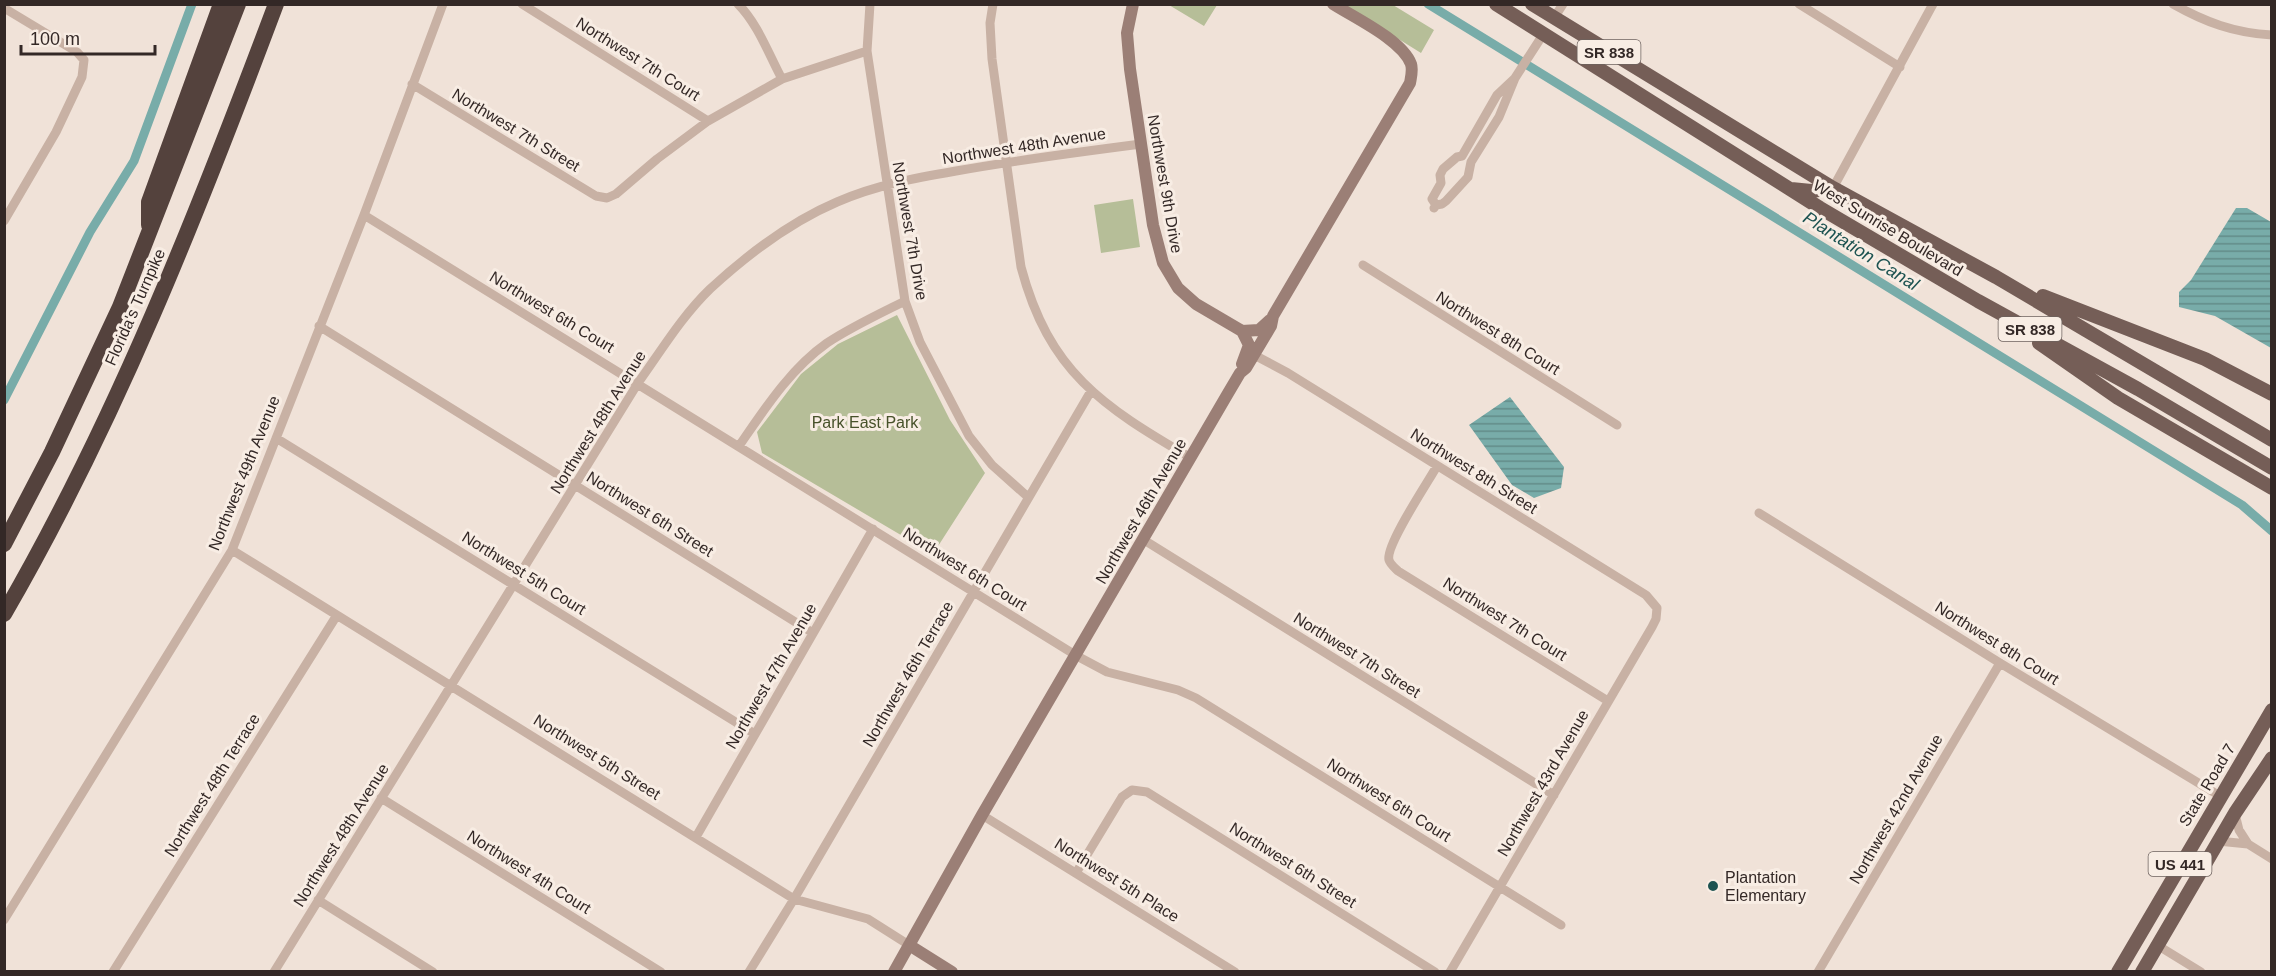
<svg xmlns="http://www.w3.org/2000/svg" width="2276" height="976" viewBox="0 0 2276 976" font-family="Helvetica,sans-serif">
	<defs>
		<pattern id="water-rules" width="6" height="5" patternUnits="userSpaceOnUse" patternTransform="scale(1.5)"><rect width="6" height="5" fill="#78aca9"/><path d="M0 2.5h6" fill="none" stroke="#638c89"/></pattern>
	</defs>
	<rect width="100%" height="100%" fill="#f0e2d8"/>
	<path fill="#b6be98" d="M 1169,5 L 1217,5 L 1204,26 Z
		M 1344,5 L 1393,5 L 1434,30 L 1421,53 Z
		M 1133,199 L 1140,247 L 1101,253 L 1094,205 Z
		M 897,315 L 950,420 L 985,473 L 933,554 L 762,453 L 757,432 L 801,374 L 838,344 Z"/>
	<path fill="url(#water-rules)" d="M 2236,208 L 2247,208 L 2271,222 L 2271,348 L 2215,316 L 2179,307 L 2179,292 L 2191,280 Z
		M 1510,397 L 1564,467 L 1561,488 L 1534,498 L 1512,485 L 1469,425 Z"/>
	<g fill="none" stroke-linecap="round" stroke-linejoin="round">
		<path stroke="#78aca9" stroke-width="9" d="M 1428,4 L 2242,505 L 2272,531
			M 4,400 L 90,232 L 134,161 L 192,4"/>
		<path stroke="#c8b1a4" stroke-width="9" d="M 522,4 L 708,121
			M 738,4 C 758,24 769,55 782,79
			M 870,4 L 867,51 L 905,301 L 920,342 L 969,436 L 992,465 L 1028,497
			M 993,4 L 990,23 L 992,59 L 1021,267 C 1049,372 1102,406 1191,458
			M 1799,4 L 1900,67
			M 2173,4 C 2205,22 2234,33 2272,35
			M 4,8 L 77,52 L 84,60 L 82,77 L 56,132 L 4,221
			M 1554,18 L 1563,4
			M 412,84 L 596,196 L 607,198 L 616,194 L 657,159 L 708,121 L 782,79 L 867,51
			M 1833,188 L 1933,4
			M 1436,205 L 1432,199 L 1441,183 L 1440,175 L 1443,169 L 1457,157 L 1462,156 L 1497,95 L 1514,79
			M 1434,208 L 1436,205 L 1442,204 L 1446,201 L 1468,177 L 1471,162 L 1499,117 L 1515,78 L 1544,33
			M 364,215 L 1077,656 L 1107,672 L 1178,690 L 1196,698 L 1561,925
			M 1363,265 L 1617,425
			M 319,326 L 813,633
			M 1249,358 L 1258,357 L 1288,373 L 1646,595 L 1657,608 L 1656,619 L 1652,627 L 1450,972
			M 276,438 L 755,734
			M 739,446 C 764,410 790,369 827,343 C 851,327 879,314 905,301
			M 1437,466 C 1428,482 1385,546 1389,560 C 1390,564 1395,568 1398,571 L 1608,701
			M 1759,513 L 2000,663 L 2220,796
			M 1144,540 L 1554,795
			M 232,550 L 794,899 L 868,919 L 909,945
			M 381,798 L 661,972
			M 2235,814 L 2239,830 L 2248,844
			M 982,815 L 1235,972
			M 696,837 L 873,529
			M 2218,841 L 2248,844 L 2272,859
			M 1076,873 L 1122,797 L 1132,790 L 1147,792 L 1435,972
			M 318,900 L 433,972
			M 4,920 L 232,550 L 364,215 L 443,4
			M 2157,945 L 2201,972
			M 113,972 L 337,615
			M 274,972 L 638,383 C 661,351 682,316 710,289 C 748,254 790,222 837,202 C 876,185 915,178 956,171 C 1017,160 1079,152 1141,144
			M 749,972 L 794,899 L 1091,391
			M 1818,972 L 2000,663"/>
		<path stroke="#9b7f76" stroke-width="12" d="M 1133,4 L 1127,33 L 1130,69 L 1153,225 L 1163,263 L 1178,288 L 1196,304 L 1242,331 L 1259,330 L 1270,320
			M 1242,364 L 1249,345 L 1242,331
			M 909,945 L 952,972
			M 894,972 L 982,815 L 1227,395 L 1240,373 L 1246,368 L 1271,326 L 1273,316 L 1410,83 C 1411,77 1413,70 1411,64 C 1402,40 1355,18 1333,4"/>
		<path stroke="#755e57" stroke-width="14" d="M 1496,4 L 1820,208 L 1978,301 L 2138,389 L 2272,468
			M 1532,4 L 1833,188 L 1996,277 L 2272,440
			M 1791,189 L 1811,191 L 1833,188
			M 2043,296 L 2205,359 L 2272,394
			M 2039,343 L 2118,398 L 2272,488
			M 2118,972 L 2272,710
			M 2142,972 L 2235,813 L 2272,758"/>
		<path stroke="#54423d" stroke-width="16" d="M 149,225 L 149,202 L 221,4
			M 4,544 L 52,452 L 120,307 L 238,4
			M 4,614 C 116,421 198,212 276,4"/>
	</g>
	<circle fill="#1d5351" stroke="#f8ede4" stroke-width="2" cx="1713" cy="886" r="6"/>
	<g text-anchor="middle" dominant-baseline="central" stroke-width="6" stroke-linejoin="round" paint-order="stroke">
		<g fill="#f8ede4" stroke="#6e635f" stroke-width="1.5">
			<rect x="1577.5" y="40" width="63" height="24" rx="4.5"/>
			<rect x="1998.5" y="317" width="63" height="24" rx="4.5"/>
			<rect x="2148.5" y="852" width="63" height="24" rx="4.5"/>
		</g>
		<g font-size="15" font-weight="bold" fill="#332826">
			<text x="1609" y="52">SR 838</text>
			<text x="2030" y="329">SR 838</text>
			<text x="2180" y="864">US 441</text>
		</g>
		<g font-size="16" fill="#332826" stroke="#f8ede4">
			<text transform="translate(638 59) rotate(32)">Northwest 7th Court</text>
			<text transform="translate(516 130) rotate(31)">Northwest 7th Street</text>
			<text transform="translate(1024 146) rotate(-9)">Northwest 48th Avenue</text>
			<text transform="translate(1165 184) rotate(80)">Northwest 9th Drive</text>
			<text transform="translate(1888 228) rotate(31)">West Sunrise Boulevard</text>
			<text transform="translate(910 231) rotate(80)">Northwest 7th Drive</text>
			<text transform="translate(135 307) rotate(-66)">Florida's Turnpike</text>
			<text transform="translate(552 312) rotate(31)">Northwest 6th Court</text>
			<text transform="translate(1498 333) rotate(32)">Northwest 8th Court</text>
			<text transform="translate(598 422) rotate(-58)">Northwest 48th Avenue</text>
			<text transform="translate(1474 471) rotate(32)">Northwest 8th Street</text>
			<text transform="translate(244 473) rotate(-68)">Northwest 49th Avenue</text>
			<text transform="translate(1141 511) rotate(-60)">Northwest 46th Avenue</text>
			<text transform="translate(650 514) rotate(32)">Northwest 6th Street</text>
			<text transform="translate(965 569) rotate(32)">Northwest 6th Court</text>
			<text transform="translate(524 573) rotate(32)">Northwest 5th Court</text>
			<text transform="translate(1505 619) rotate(32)">Northwest 7th Court</text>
			<text transform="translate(1997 643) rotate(32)">Northwest 8th Court</text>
			<text transform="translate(1357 655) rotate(32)">Northwest 7th Street</text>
			<text transform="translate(908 674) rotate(-60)">Northwest 46th Terrace</text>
			<text transform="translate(771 676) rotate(-60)">Northwest 47th Avenue</text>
			<text transform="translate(597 757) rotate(32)">Northwest 5th Street</text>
			<text transform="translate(1543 783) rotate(-60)">Northwest 43rd Avenue</text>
			<text transform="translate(212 785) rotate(-58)">Northwest 48th Terrace</text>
			<text transform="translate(2207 785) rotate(-59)">State Road 7</text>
			<text transform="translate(1389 800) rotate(32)">Northwest 6th Court</text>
			<text transform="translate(1896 809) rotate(-60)">Northwest 42nd Avenue</text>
			<text transform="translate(341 835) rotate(-58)">Northwest 48th Avenue</text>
			<text transform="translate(1293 865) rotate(32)">Northwest 6th Street</text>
			<text transform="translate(529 872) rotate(32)">Northwest 4th Court</text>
			<text transform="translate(1117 880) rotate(32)">Northwest 5th Place</text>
		</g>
		<g font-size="16" fill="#47512a" stroke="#f8ede4">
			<text x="865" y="422">Park East Park</text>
		</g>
		<g font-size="16" fill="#332826" stroke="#f8ede4" text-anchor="start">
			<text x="1725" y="877">Plantation<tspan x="1725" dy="18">Elementary</tspan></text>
		</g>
		<g font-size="18" font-style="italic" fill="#1d5351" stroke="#f8ede4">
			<text transform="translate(1861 251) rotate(32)">Plantation Canal</text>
		</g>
	</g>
	<rect width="2276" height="976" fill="none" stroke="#332826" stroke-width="12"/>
	<path d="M21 45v9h134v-9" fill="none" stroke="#332826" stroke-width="3"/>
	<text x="30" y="45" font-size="18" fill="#332826" stroke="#f8ede4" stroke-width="4.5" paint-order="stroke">100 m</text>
</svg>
